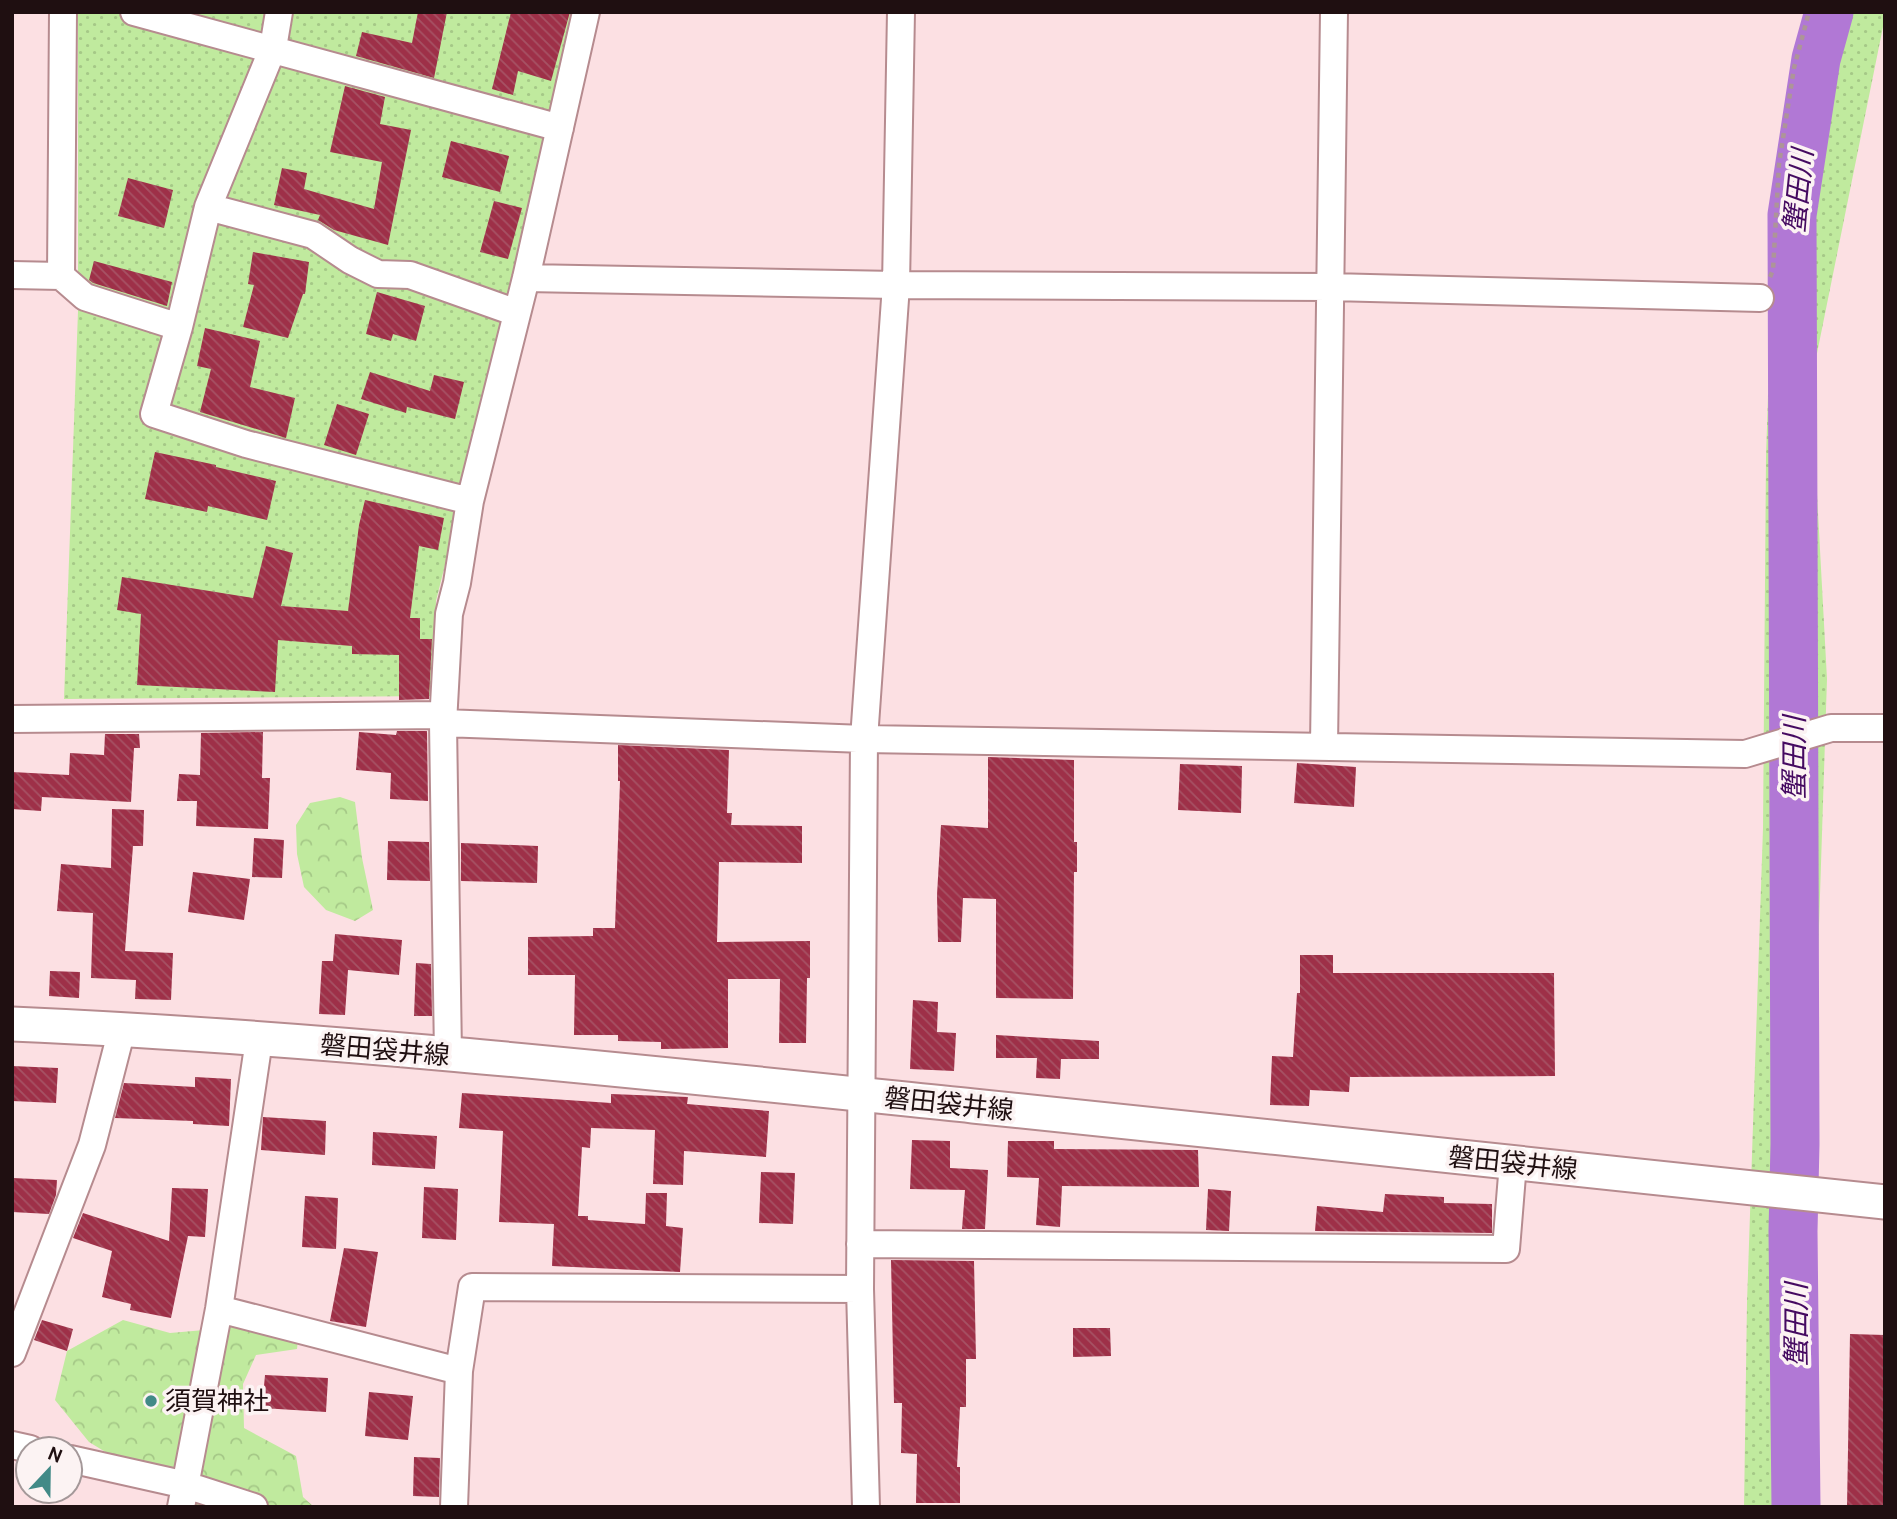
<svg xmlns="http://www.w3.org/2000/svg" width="1897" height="1519" viewBox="0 0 1897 1519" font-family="Cabin,'Noto Sans JP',sans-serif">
	<defs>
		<pattern id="grass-dots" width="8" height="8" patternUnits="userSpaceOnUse" patternTransform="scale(1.75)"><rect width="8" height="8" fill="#c0ea9e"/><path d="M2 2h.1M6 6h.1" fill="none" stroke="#a5c887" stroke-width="1.8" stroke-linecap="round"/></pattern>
		<pattern id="forest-crowns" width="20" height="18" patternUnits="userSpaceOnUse" patternTransform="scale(1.75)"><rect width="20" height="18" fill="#c0ea9e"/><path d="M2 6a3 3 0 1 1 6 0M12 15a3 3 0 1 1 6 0" fill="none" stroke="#a5c887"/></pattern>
		<pattern id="building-back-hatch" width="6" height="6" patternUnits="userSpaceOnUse" patternTransform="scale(1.75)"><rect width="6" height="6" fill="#9e3048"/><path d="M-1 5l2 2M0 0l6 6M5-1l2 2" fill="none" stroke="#a65264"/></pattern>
	</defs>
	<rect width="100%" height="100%" fill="#fce0e3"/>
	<path fill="url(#grass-dots)" d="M 78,12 L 583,12 L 436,601 L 434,696 L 64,699 L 78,311 Z
		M 1814,12 L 1885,12 L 1885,17 L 1811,383 L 1827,679 L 1806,1327 L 1813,1507 L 1744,1507 L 1747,1303 L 1763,828 L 1766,457 L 1772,271 L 1779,164 Z"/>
	<path fill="url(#forest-crowns)" d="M 340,797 L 355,802 L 362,858 L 373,910 L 355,921 L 326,910 L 304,887 L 297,854 L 296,825 L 310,803 Z
		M 123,1320 L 170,1333 L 216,1329 L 264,1320 L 299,1330 L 297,1349 L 256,1355 L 243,1384 L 244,1428 L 296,1456 L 303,1497 L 314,1507 L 196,1507 L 89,1442 L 55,1400 L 67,1351 Z"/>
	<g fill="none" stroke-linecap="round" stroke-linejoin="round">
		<path stroke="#b178d5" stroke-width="49" d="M 1796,1507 L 1793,1231 L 1795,1144 L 1792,215 L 1816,59 L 1829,12"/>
	</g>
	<path fill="url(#building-back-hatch)" d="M 418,12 L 447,12 L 434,78 L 356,56 L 362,32 L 412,43 Z
		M 511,12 L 570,12 L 551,81 L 518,71 L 513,95 L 492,89 Z
		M 345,86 L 385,97 L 380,124 L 411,130 L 388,245 L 334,230 L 318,220 L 320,215 L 274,205 L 282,168 L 307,173 L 304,189 L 374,209 L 382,162 L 330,152 Z
		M 451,141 L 509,156 L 500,192 L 442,177 Z
		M 128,178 L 173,190 L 164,228 L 118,216 Z
		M 494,201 L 522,208 L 508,259 L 480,252 Z
		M 253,252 L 309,262 L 305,294 L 303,294 L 288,338 L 243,327 L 254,285 L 248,284 Z
		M 94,261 L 172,282 L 167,306 L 93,283 L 89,280 Z
		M 377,292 L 425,306 L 416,341 L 393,334 L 391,341 L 366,334 Z
		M 205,328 L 260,341 L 250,387 L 295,398 L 286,438 L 200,412 L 211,369 L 197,366 Z
		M 370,372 L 430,391 L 434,375 L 464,382 L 455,419 L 407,407 L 406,413 L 361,399 Z
		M 337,404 L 369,414 L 356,455 L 324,445 Z
		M 155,452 L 216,465 L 216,467 L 276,481 L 267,520 L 208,506 L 207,512 L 145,499 Z
		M 365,500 L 444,518 L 438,550 L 419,546 L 410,618 L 420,618 L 420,639 L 432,639 L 429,699 L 399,700 L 399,655 L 352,654 L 352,646 L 278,640 L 275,692 L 137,685 L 141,614 L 117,610 L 122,577 L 253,598 L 266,546 L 293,553 L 281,606 L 348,611 L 359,525 Z
		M 397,731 L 427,731 L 428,801 L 390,799 L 391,773 L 356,770 L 359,732 L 396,735 Z
		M 263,732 L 262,778 L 270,778 L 268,829 L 196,826 L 197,801 L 177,801 L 179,774 L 200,775 L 201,733 Z
		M 105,734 L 139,734 L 140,748 L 134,748 L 131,802 L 42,797 L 41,811 L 12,809 L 12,772 L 69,775 L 70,753 L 104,755 Z
		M 618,745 L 729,750 L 727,813 L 732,813 L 731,825 L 802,826 L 802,863 L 719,862 L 717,942 L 810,941 L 810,978 L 807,978 L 806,1043 L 779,1043 L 780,979 L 728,979 L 728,1048 L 661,1049 L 661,1042 L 618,1041 L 618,1035 L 574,1035 L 575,975 L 528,975 L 528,937 L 593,936 L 593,928 L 615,928 L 620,781 L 618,781 Z
		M 988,757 L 1074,760 L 1074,842 L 1077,842 L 1077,872 L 1074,872 L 1073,999 L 996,998 L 996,899 L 963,898 L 961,942 L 938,942 L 937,895 L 941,825 L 988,828 Z
		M 1297,763 L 1356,767 L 1354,807 L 1294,803 Z
		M 1180,764 L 1242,766 L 1241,813 L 1178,810 Z
		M 112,809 L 144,810 L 143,846 L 133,846 L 125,951 L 173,953 L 171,1000 L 135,999 L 136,980 L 91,978 L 93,913 L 57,911 L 61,864 L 111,868 Z
		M 254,838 L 284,840 L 282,878 L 252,877 Z
		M 388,841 L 429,842 L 430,881 L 387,880 Z
		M 461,843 L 538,846 L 537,883 L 461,881 Z
		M 193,872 L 250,879 L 244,920 L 188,912 Z
		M 335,934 L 402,940 L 399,975 L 348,970 L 345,1015 L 319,1014 L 322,961 L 333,961 Z
		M 1300,955 L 1333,955 L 1333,973 L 1554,973 L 1555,1076 L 1350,1077 L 1349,1092 L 1310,1090 L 1309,1106 L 1270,1105 L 1272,1056 L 1293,1057 L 1297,993 L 1300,993 Z
		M 416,963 L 431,964 L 432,1016 L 414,1016 Z
		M 50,971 L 80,972 L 79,998 L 49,996 Z
		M 913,1000 L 938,1002 L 937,1032 L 956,1033 L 954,1071 L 910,1069 Z
		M 996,1035 L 1099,1041 L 1099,1059 L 1061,1059 L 1060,1079 L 1036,1078 L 1037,1058 L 996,1058 Z
		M 12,1066 L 58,1068 L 56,1103 L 12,1101 Z
		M 195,1077 L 231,1079 L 229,1126 L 193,1124 L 193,1121 L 115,1118 L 124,1083 L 195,1087 Z
		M 462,1093 L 611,1103 L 611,1094 L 688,1097 L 687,1104 L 769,1111 L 766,1157 L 684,1151 L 683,1185 L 653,1184 L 655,1130 L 591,1128 L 590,1148 L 582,1147 L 578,1216 L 588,1216 L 588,1220 L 645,1224 L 646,1193 L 667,1193 L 666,1226 L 683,1228 L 680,1272 L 552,1266 L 554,1224 L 499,1222 L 503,1131 L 459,1128 Z
		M 263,1117 L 326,1121 L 325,1155 L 261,1150 Z
		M 373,1132 L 437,1136 L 435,1169 L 372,1165 Z
		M 912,1140 L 950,1141 L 950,1168 L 988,1170 L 985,1229 L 962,1229 L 965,1190 L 910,1189 Z
		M 1008,1141 L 1054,1141 L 1054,1149 L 1198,1150 L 1199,1187 L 1062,1186 L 1060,1227 L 1036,1225 L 1039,1178 L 1007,1177 Z
		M 761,1172 L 795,1173 L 793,1224 L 759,1223 Z
		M 12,1178 L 57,1180 L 56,1195 L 49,1214 L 12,1212 Z
		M 424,1187 L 458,1189 L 456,1240 L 422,1238 Z
		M 172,1188 L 208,1189 L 205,1237 L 188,1236 L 171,1318 L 130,1310 L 131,1304 L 102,1297 L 112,1251 L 73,1238 L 83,1213 L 169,1241 Z
		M 1208,1189 L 1231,1191 L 1229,1231 L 1206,1230 Z
		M 1385,1194 L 1444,1197 L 1444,1203 L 1492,1204 L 1492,1233 L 1315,1231 L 1317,1206 L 1383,1212 Z
		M 305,1196 L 338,1198 L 336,1249 L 302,1247 Z
		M 344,1248 L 378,1252 L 366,1327 L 330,1321 Z
		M 891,1260 L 974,1261 L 976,1359 L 966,1359 L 966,1407 L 960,1407 L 957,1467 L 960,1467 L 960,1503 L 916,1503 L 917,1454 L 901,1453 L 902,1403 L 894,1403 Z
		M 42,1320 L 73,1329 L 67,1351 L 34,1340 Z
		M 1073,1328 L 1110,1328 L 1111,1356 L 1073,1357 Z
		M 1850,1334 L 1885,1335 L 1885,1507 L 1847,1507 Z
		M 265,1375 L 328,1378 L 326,1412 L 262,1408 Z
		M 369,1392 L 413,1396 L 408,1440 L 365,1436 Z
		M 414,1457 L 440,1458 L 439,1497 L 413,1496 Z"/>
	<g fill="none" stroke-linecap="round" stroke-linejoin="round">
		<g stroke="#b68b8f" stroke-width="30">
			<path id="minor" d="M 134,12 L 560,128
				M 208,207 L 273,48 L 279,12
				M 12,275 L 61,276 L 85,297 L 179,327 L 208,207 L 313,235 L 350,260 L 378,274 L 410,275 L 517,313
				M 61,276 L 63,12
				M 526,278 L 896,285 L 1331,287 L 1760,298
				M 179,327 L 154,414 L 246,444 L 470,501
				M 12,719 L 444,715
				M 443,723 L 864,739 L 1745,754 L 1831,728 L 1885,728
				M 1324,746 L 1334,12
				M 448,1055 L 443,723 L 449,614 L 457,583 L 470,501 L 526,278 L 586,12
				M 860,1244 L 1506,1249 L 1513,1163
				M 219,1309 L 459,1371
				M 12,1353 L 92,1145 L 122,1029
				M 12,1445 L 30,1449
				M 70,1459 L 186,1485 L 254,1507
				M 181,1507 L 219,1309 L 259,1040
				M 454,1507 L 459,1371 L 472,1287 L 860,1289
				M 866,1507 L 860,1289 L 864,739 L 896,285 L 901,12"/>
		</g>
		<g stroke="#b68b8f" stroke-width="37">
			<path id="major" d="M 12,1024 C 333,1038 654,1073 973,1106 C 1277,1138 1581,1168 1885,1202"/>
		</g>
		<path stroke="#ad9598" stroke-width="4.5" stroke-dasharray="5 5" stroke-linecap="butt" d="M 1770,277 L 1773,270 L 1779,164 L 1794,68 L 1809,12"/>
		<use href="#minor" stroke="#fff" stroke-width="26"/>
		<use href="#major" stroke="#fff" stroke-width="33"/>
	</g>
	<circle fill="#428a87" stroke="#fcf3f3" stroke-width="2.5" cx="151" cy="1401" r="7"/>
	<g text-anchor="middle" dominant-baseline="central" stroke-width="7" stroke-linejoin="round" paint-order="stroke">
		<g font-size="26" fill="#1f0f11" stroke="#fcf3f3">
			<text transform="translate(385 1050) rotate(5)">磐田袋井線</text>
			<text transform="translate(949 1104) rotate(6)">磐田袋井線</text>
			<text transform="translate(1513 1163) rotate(6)">磐田袋井線</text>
		</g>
		<g font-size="26" fill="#1f0f11" stroke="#fcf3f3" text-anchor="start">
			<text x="165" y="1401">須賀神社</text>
		</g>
		<g font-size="28" font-style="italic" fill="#450a61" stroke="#fcf3f3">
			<text transform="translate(1798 191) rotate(-84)">蟹田川</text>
			<text transform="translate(1794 758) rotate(-90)">蟹田川</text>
			<text transform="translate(1796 1325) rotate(-90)">蟹田川</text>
		</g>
	</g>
	<rect width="1897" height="1519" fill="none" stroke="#1f0f11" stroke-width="28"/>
	<g transform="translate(49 1470) rotate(22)"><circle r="33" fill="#fcf3f3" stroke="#a49899" stroke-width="2"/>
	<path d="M0-5L12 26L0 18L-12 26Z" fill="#428a87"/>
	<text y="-10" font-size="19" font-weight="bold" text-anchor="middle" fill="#1f0f11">N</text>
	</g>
</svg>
